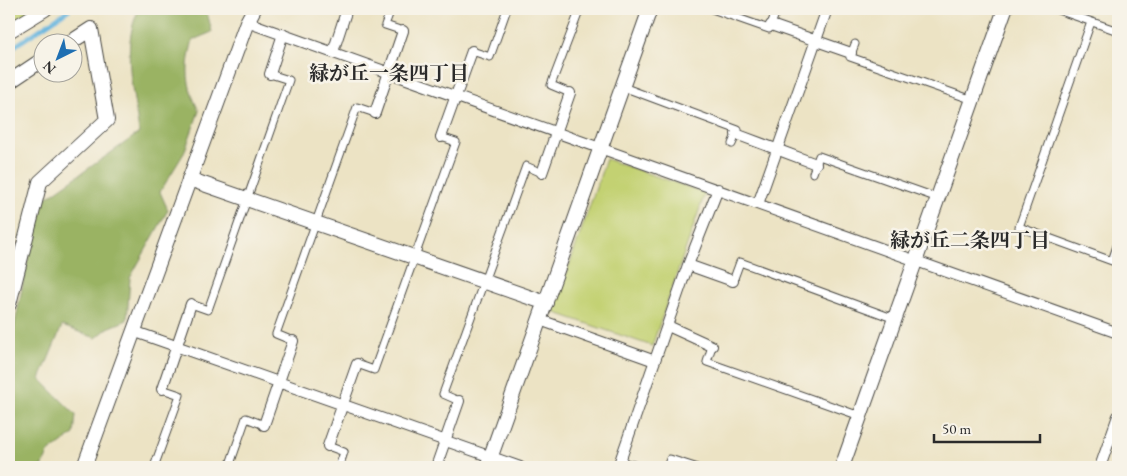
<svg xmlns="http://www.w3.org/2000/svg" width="1127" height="476" viewBox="0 0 1127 476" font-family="'EB Garamond','Noto Serif JP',serif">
	<rect width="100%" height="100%" fill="#f7f3e8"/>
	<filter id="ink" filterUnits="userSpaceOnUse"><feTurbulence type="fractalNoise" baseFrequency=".02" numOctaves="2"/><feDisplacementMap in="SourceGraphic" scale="10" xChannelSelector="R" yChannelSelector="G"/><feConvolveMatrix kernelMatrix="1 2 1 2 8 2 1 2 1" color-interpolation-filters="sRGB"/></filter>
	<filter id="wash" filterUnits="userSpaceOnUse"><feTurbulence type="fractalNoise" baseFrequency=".0096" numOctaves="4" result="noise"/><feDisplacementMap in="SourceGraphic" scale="20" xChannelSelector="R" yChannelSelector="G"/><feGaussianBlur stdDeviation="1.12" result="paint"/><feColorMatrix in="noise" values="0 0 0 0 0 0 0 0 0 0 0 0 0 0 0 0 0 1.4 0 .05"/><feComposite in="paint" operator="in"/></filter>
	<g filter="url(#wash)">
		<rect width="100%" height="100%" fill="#ece3c4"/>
		<path fill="#c3d172" stroke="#777e4e" d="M 9,9 L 45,9 L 9,31 Z
			M 606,159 L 705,193 L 652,346 L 553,312 Z"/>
		<path fill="#9ab364" stroke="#626f48" d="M 139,9 L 211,9 L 207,12 L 212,32 L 193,40 C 185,68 186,85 199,111 L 184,153 L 160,192 L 168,210 L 130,278 L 127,320 L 108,328 L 96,338 L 62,326 L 40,379 L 76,415 L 74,434 L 48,453 L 42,467 L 9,467 L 9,354 L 39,203 L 139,133 C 134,92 120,47 139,9 Z"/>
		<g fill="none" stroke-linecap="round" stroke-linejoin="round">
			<path stroke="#63b4de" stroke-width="4.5" d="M 9,50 L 70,9"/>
		</g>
	</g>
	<g filter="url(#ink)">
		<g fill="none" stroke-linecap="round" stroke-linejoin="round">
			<g stroke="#484742" stroke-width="9">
				<path id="service" d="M 391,9 L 385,25 L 403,31
					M 712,9 L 769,29 L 774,17
					M 1055,9 L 1118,31
					M 1091,22 L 1019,227 L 1112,261 L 1118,243
					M 855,44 L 850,57 L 973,100
					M 472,51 L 490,57 L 507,9
					M 623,87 L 738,130 L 732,144
					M 570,93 L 551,85 L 580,9
					M 813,173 L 819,156 L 938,198
					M 733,281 L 740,262 L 895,319
					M 191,304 L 208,310 L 289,80 L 270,74
					M 293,341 L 276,334 L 357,107 L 375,113
					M 712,346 L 707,362 L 860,416
					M 357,364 L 374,370 L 456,142 L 441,137
					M 459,401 L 443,394 L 526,166 L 542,173
					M 328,446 L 344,452 L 339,467
					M 154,467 L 180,395 L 162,389
					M 229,467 L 246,418 L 264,425
					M 667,467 L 670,459 L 695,467"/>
			</g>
			<g stroke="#484742" stroke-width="12">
				<path id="pedestrian" d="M 247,22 L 1118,333
					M 771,25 L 851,53
					M 333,52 L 347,9
					M 270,74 L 283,34
					M 375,113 L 403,31
					M 736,134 L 816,164
					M 441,137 L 472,51
					M 542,173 L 570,93
					M 758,204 L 827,9
					M 688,265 L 733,281
					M 540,320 L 655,361
					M 668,326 L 712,346
					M 133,331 L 520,467
					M 162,389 L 191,304
					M 264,425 L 293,341
					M 328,446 L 357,364
					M 619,463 L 636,467
					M 436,467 L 459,401
					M 618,467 L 688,265 L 718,189
					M 1100,467 L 1118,416"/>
			</g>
			<g stroke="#484742" stroke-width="16">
				<path id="minor" d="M 9,31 L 45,9
					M 9,82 L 42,60
					M 189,179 L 546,303
					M 9,304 L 40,182 L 107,120 L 91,29 L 71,42
					M 84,467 L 247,22 L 254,9
					M 487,467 L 650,9
					M 842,467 L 1005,9"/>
			</g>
			<use href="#service" stroke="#fff" stroke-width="7"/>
			<use href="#pedestrian" stroke="#fff" stroke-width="10"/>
			<use href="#minor" stroke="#fff" stroke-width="14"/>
		</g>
	</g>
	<g text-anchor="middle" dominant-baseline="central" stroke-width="5" stroke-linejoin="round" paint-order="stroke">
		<g font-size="20" font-weight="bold" fill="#2b2b2b" stroke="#f7f3e8">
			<text x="389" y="73">緑が丘一条四丁目</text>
			<text x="970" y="240">緑が丘二条四丁目</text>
		</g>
	</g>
	<rect width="1127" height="476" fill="none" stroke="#f7f3e8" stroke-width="30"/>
	<g transform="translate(58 58) rotate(222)"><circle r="24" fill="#f7f3e8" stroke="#a5a39c"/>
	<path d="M0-4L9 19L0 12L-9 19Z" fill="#1f6fb2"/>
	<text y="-8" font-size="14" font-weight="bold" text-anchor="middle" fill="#2b2b2b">N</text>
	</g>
	<path d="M934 434v8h106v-8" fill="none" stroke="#2b2b2b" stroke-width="2.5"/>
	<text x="942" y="434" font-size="15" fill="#2b2b2b" stroke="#f7f3e8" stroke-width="4" paint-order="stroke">50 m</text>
</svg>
